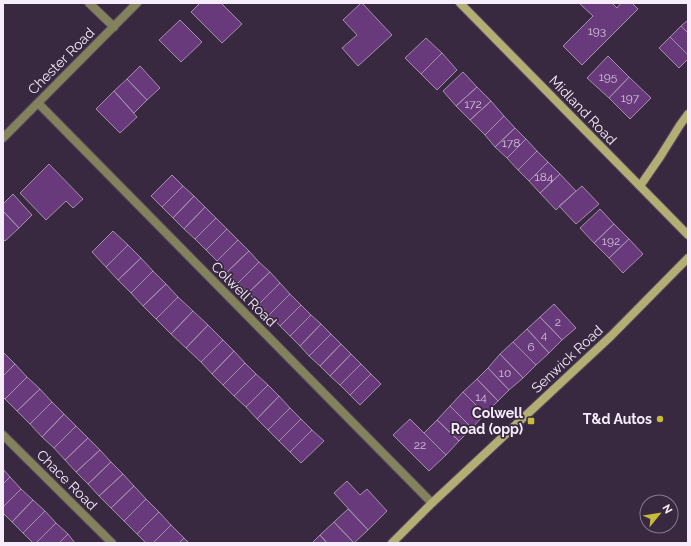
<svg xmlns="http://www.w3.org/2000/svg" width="691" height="546" viewBox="0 0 691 546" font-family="Raleway,sans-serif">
	<rect width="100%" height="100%" fill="#392940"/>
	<path fill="#683a7b" stroke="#a390ac" d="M 200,3 L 221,3 L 242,24 L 222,43 L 191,12 Z
		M 361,3 L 362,3 L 392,35 L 358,66 L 342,48 L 357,35 L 343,20 Z
		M 579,3 L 612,3 L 617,8 L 621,3 L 632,3 L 638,9 L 582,65 L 563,46 L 593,16 Z
		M 180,20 L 202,42 L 181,62 L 159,40 Z
		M 688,20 L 688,33 L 681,26 Z
		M 681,26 L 688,33 L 688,55 L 670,37 Z
		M 670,37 L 688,55 L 688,59 L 679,68 L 659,48 Z
		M 426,38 L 442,53 L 421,74 L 405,58 Z
		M 442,53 L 457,70 L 437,90 L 421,74 Z
		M 608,56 L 629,77 L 609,98 L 587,78 Z
		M 140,66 L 160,88 L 147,100 L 127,79 Z
		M 463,72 L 477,87 L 456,106 L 443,91 Z
		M 629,77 L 651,98 L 630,119 L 609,98 Z
		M 127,79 L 147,100 L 134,113 L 114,91 Z
		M 477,87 L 491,101 L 470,120 L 456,106 Z
		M 114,91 L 137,117 L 120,133 L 96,109 Z
		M 491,101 L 504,116 L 485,135 L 470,120 Z
		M 504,116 L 515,128 L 495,147 L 485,135 Z
		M 515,128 L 526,139 L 507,158 L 495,147 Z
		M 526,139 L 537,151 L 518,170 L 507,158 Z
		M 537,151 L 548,162 L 529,181 L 518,170 Z
		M 548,162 L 560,174 L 540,193 L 529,181 Z
		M 49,164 L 83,199 L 73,208 L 66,201 L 46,220 L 20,193 Z
		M 560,174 L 576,191 L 556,210 L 540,193 Z
		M 172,175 L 183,186 L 162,207 L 151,196 Z
		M 183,186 L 194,196 L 173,218 L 162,207 Z
		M 582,186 L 599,204 L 576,224 L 559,206 Z
		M 13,194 L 32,215 L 19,228 L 3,211 L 3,204 Z
		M 194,196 L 205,207 L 184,229 L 173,218 Z
		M 205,207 L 216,218 L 195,239 L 184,229 Z
		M 600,209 L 614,224 L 594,243 L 580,228 Z
		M 3,211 L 19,228 L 5,241 L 3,239 Z
		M 216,218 L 227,229 L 206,250 L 195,239 Z
		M 614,224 L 629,239 L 609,258 L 594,243 Z
		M 227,229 L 238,240 L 217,261 L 206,250 Z
		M 113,231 L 128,245 L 106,267 L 92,252 Z
		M 629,239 L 643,254 L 623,273 L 609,258 Z
		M 238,240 L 249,251 L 227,272 L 217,261 Z
		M 128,245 L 141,258 L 118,280 L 106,267 Z
		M 249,251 L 259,262 L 238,283 L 227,272 Z
		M 141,258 L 153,271 L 131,293 L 118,280 Z
		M 259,262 L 270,272 L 248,293 L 238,283 Z
		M 153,271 L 166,284 L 143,306 L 131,293 Z
		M 270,272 L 280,283 L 259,304 L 248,293 Z
		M 280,283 L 290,294 L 269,315 L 259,304 Z
		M 166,284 L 178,297 L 156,319 L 143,306 Z
		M 290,294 L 301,305 L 280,326 L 269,315 Z
		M 178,297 L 193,311 L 171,334 L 156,319 Z
		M 554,304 L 576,328 L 562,340 L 540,317 Z
		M 301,305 L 311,315 L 290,336 L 280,326 Z
		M 193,311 L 208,325 L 186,348 L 171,334 Z
		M 311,315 L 321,324 L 300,346 L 290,336 Z
		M 540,317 L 562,340 L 549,353 L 527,329 Z
		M 321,324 L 331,334 L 309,356 L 300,346 Z
		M 208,325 L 223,340 L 201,362 L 186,348 Z
		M 527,329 L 549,353 L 536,365 L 513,342 Z
		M 331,334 L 341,344 L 320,366 L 309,356 Z
		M 223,340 L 234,351 L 212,374 L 201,362 Z
		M 513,342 L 536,365 L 523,378 L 500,354 Z
		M 341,344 L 351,354 L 330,376 L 320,366 Z
		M 234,351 L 245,363 L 223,385 L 212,374 Z
		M 3,352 L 15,364 L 3,376 Z
		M 351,354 L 361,364 L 340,385 L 330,376 Z
		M 500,354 L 523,378 L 509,390 L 488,368 Z
		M 245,363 L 256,374 L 234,396 L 223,385 Z
		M 15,364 L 27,377 L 5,399 L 3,397 L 3,376 Z
		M 361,364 L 371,374 L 350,395 L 340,385 Z
		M 488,368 L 509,390 L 498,401 L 477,379 Z
		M 256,374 L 268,385 L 246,407 L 234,396 Z
		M 371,374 L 381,384 L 360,405 L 350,395 Z
		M 27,377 L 40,389 L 17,411 L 5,399 Z
		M 477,379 L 498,401 L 485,414 L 463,392 Z
		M 268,385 L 279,396 L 257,419 L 246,407 Z
		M 40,389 L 52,402 L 30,424 L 17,411 Z
		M 463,392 L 485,414 L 472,428 L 450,406 Z
		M 279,396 L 290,408 L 268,430 L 257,419 Z
		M 52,402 L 64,414 L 42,437 L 30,424 Z
		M 450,406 L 472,428 L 459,441 L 437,420 Z
		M 290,408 L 301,419 L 279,441 L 268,430 Z
		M 64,414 L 76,426 L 54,448 L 42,437 Z
		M 301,419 L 312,430 L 290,452 L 279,441 Z
		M 410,419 L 446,455 L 429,471 L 393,435 Z
		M 437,420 L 459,441 L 446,455 L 424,433 Z
		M 76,426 L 88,438 L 65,460 L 54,448 Z
		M 312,430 L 324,441 L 301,463 L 290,452 Z
		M 88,438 L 100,450 L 76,472 L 65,460 Z
		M 100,450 L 111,462 L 88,484 L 76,472 Z
		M 111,462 L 123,474 L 99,496 L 88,484 Z
		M 3,469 L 10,477 L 3,484 Z
		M 123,474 L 134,486 L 111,508 L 99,496 Z
		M 10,477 L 21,489 L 3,507 L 3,484 Z
		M 347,481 L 360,495 L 367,489 L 387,511 L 368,530 L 334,493 Z
		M 134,486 L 146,499 L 124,521 L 111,508 Z
		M 21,489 L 33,500 L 12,522 L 3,513 L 3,507 Z
		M 146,499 L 159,512 L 137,534 L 124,521 Z
		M 33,500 L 45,511 L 23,533 L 12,522 Z
		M 348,509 L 368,530 L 354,543 L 334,522 Z
		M 45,511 L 56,523 L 36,543 L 33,543 L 23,533 Z
		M 159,512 L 171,525 L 153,543 L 146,543 L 137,534 Z
		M 334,522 L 354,543 L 327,543 L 320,535 Z
		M 56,523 L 68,534 L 59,543 L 36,543 Z
		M 171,525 L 184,538 L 179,543 L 153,543 Z
		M 68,534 L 75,543 L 59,543 Z
		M 320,535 L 327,543 L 312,543 Z
		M 184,538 L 189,543 L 179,543 Z"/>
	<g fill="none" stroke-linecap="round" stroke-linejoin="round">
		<g stroke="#57485e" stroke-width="10">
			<path id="street" d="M 89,3 L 114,27
				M 38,103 L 432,503
				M 3,138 L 137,3
				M 3,435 L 112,543"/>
		</g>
		<g stroke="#57485e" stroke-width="10">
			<path id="secondary" d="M 460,3 L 688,235
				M 640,186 L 660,157 L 680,125 L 688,114
				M 392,543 L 432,503 L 611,336 L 688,258"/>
		</g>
		<use href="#street" stroke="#84815d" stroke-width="8"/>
		<use href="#secondary" stroke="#b3af74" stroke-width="8"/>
	</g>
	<g fill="#c6bc3c" stroke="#392940" stroke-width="1.5">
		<circle cx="660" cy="419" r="4"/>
		<rect x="527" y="417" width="8" height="8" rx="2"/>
	</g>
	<g text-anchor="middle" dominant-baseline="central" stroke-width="3.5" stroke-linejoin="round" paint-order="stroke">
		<g font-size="12" fill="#d2c0db">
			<text x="597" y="31">193</text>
			<text x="608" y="77">195</text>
			<text x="630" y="98">197</text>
			<text x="473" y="104">172</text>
			<text x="511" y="143">178</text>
			<text x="544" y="177">184</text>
			<text x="611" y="241">192</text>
			<text x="558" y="322">2</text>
			<text x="544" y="335">4</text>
			<text x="531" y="347">6</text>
			<text x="505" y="373">10</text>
			<text x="481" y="397">14</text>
			<text x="420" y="445">22</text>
		</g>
		<g font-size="14" fill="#f6ecfb" stroke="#392940">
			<text transform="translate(61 61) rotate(-45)">Chester Road</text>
			<text transform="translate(583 110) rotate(46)">Midland Road</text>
			<text transform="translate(244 294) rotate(45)">Colwell Road</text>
			<text transform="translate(567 359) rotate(-43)">Senwick Road</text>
			<text transform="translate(67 480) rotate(45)">Chace Road</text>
		</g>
		<g font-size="14" font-weight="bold" fill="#f6ecfb" stroke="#392940" text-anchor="end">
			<text x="523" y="413">Colwell<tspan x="523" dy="16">Road (opp)</tspan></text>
			<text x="652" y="419">T&amp;d Autos</text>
		</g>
	</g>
	<rect width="691" height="546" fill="none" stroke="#f6ecfb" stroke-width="8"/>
	<g transform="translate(659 514) rotate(60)"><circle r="19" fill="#392940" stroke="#85778b"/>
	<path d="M0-3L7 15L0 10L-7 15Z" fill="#c6bc3c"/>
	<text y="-6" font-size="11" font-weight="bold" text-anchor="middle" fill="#f6ecfb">N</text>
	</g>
</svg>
